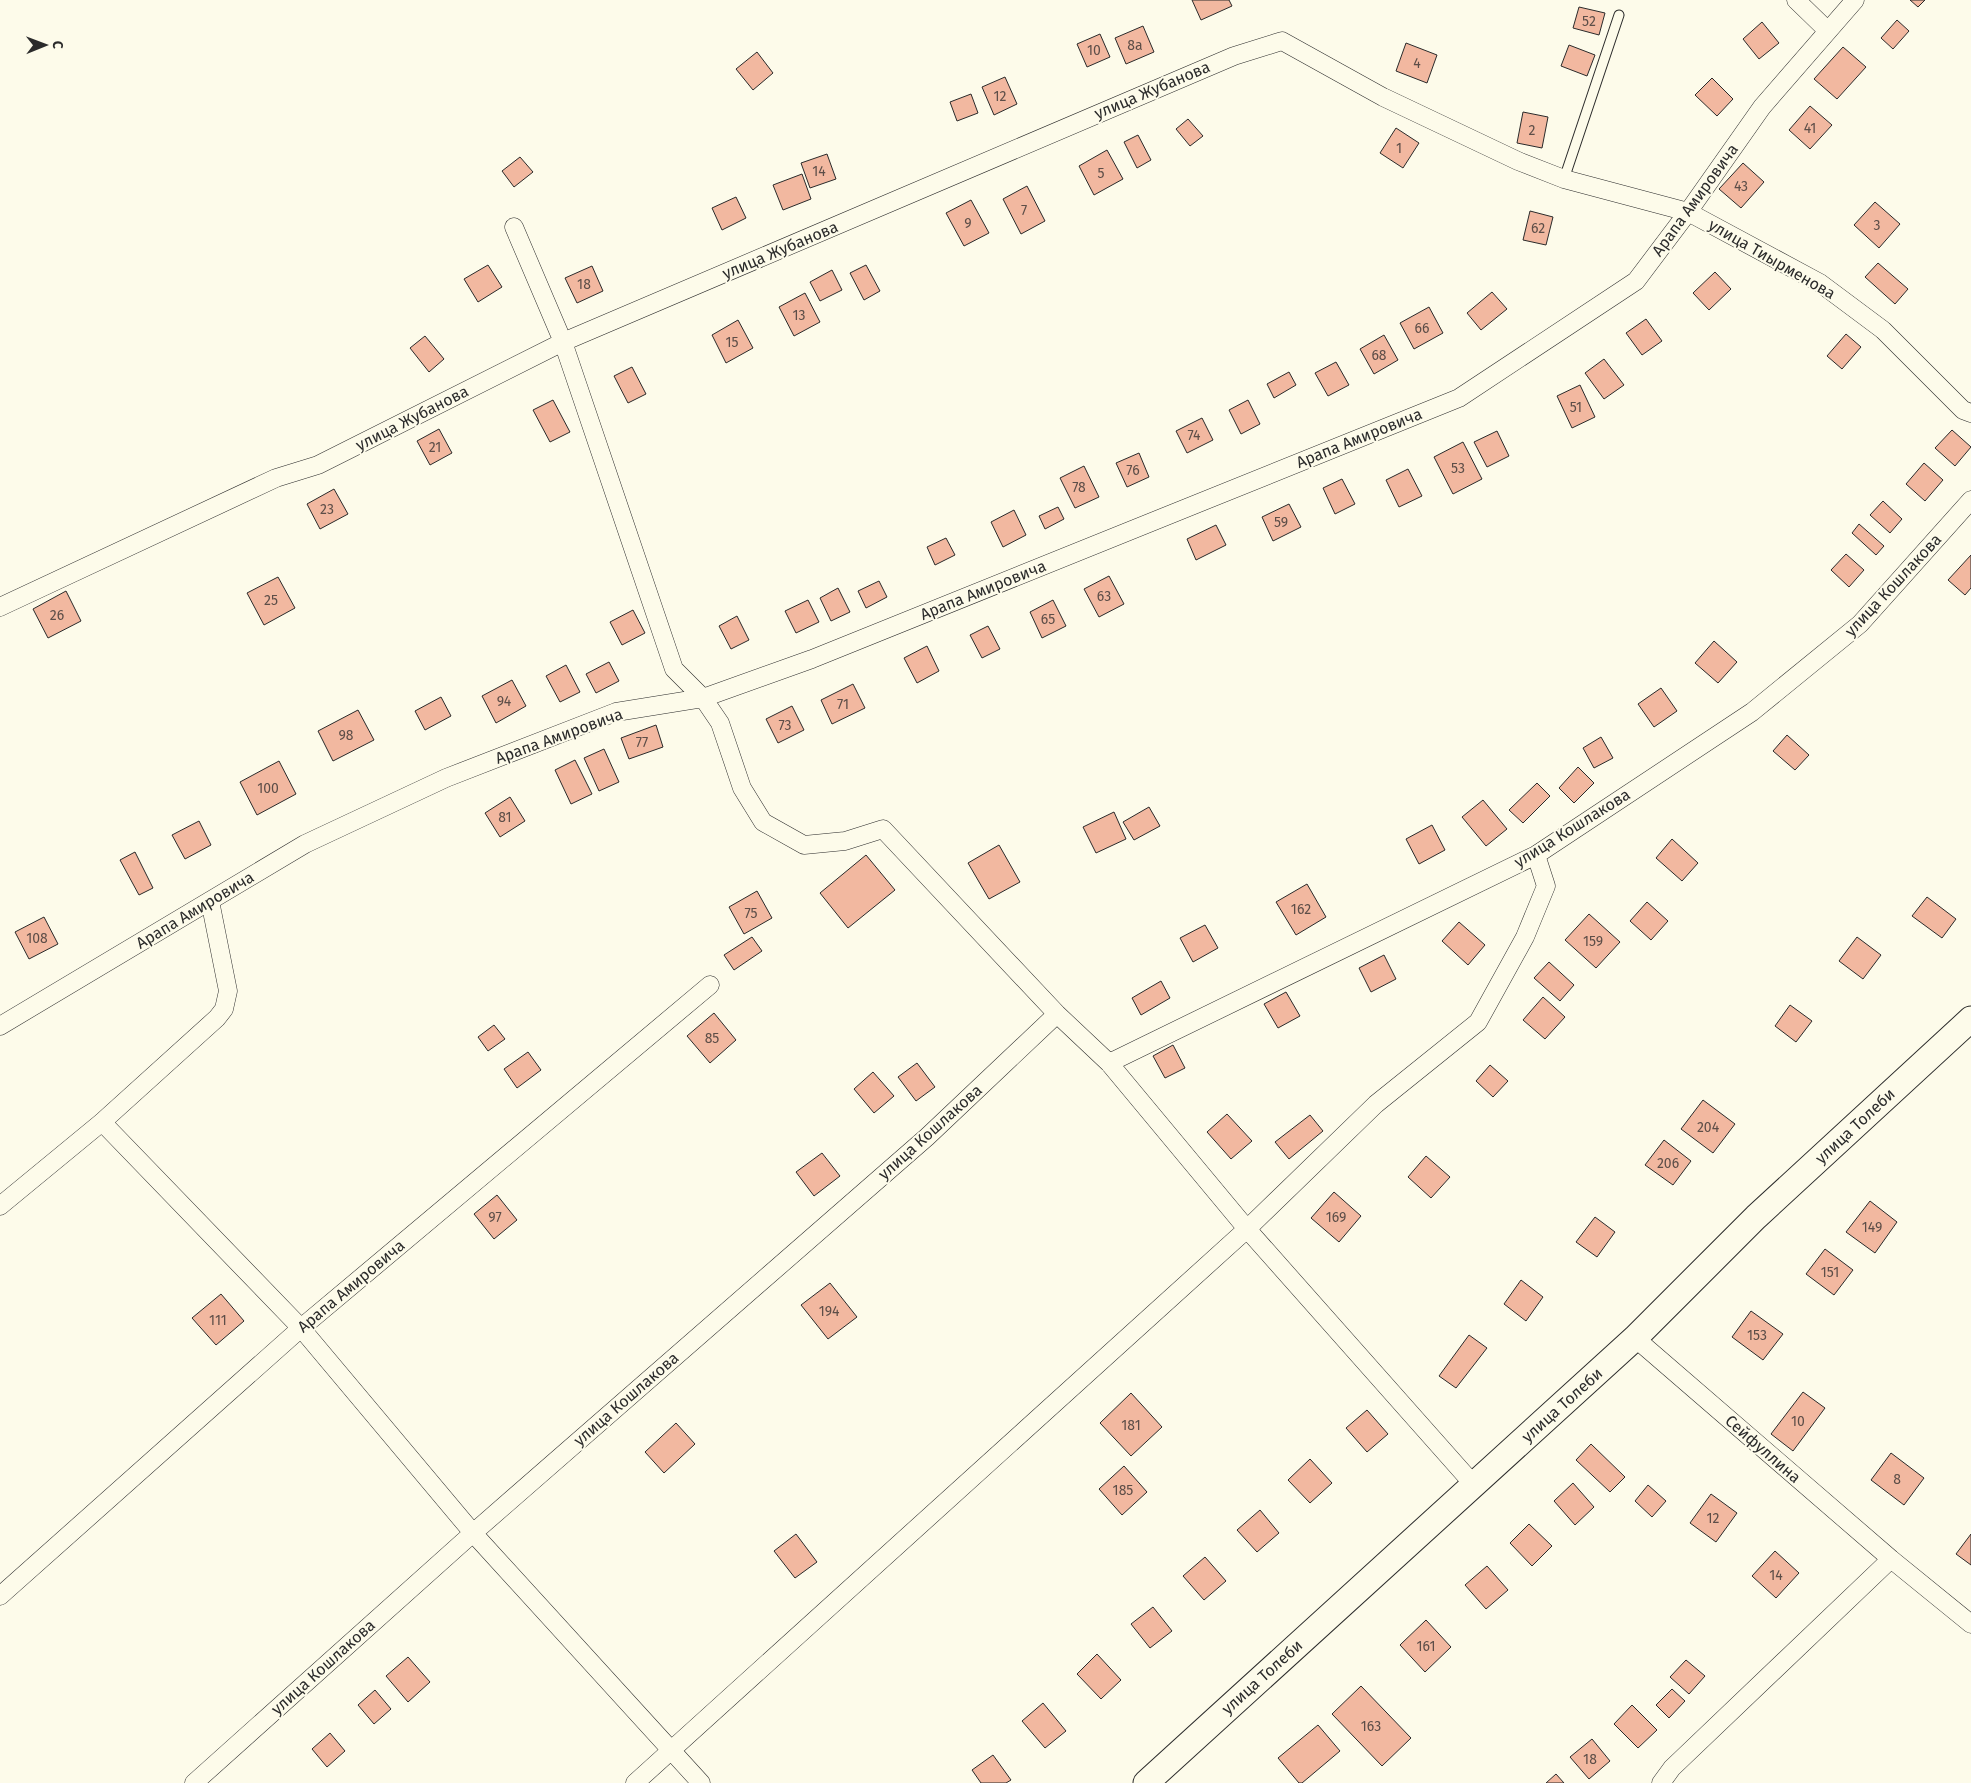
<svg xmlns="http://www.w3.org/2000/svg" width="1971" height="1783" viewBox="0 0 1971 1783" font-family="'Fira Sans',sans-serif">
	<rect width="100%" height="100%" fill="#fdfbea"/>
	<path fill="#f2b8a0" stroke="#2b2b2b" d="M 1192,0 L 1229,0 L 1232,6 L 1201,20 Z
		M 1910,0 L 1925,0 L 1918,7 Z
		M 1579,7 L 1605,13 L 1599,35 L 1573,28 Z
		M 1897,20 L 1909,31 L 1893,49 L 1881,38 Z
		M 1762,22 L 1779,43 L 1759,59 L 1743,39 Z
		M 1143,26 L 1154,52 L 1126,64 L 1115,38 Z
		M 1100,34 L 1110,57 L 1087,67 L 1077,44 Z
		M 1406,43 L 1437,55 L 1427,83 L 1396,71 Z
		M 1569,45 L 1595,55 L 1587,76 L 1561,66 Z
		M 1843,47 L 1866,67 L 1837,99 L 1814,79 Z
		M 757,52 L 773,73 L 753,90 L 736,69 Z
		M 1005,77 L 1017,104 L 994,115 L 982,87 Z
		M 1712,78 L 1733,99 L 1717,116 L 1695,95 Z
		M 971,94 L 978,113 L 957,121 L 950,102 Z
		M 1810,106 L 1832,125 L 1810,149 L 1789,130 Z
		M 1523,112 L 1548,117 L 1542,148 L 1517,143 Z
		M 1188,119 L 1203,136 L 1190,146 L 1176,129 Z
		M 1396,128 L 1419,143 L 1403,168 L 1380,153 Z
		M 1138,135 L 1151,160 L 1137,168 L 1124,142 Z
		M 1107,150 L 1123,179 L 1094,195 L 1079,166 Z
		M 827,154 L 836,179 L 810,188 L 801,163 Z
		M 520,157 L 533,172 L 514,187 L 502,171 Z
		M 1743,163 L 1764,182 L 1741,208 L 1719,189 Z
		M 802,174 L 811,199 L 783,210 L 773,185 Z
		M 1027,186 L 1045,221 L 1021,234 L 1003,199 Z
		M 736,197 L 746,218 L 722,230 L 712,208 Z
		M 971,200 L 989,233 L 964,246 L 946,213 Z
		M 1875,202 L 1900,224 L 1879,248 L 1854,225 Z
		M 1530,211 L 1553,217 L 1546,245 L 1523,240 Z
		M 1878,263 L 1908,289 L 1895,304 L 1865,277 Z
		M 488,265 L 502,287 L 478,302 L 464,279 Z
		M 866,265 L 880,291 L 864,300 L 850,273 Z
		M 592,266 L 603,291 L 577,303 L 565,278 Z
		M 832,270 L 842,290 L 820,301 L 810,282 Z
		M 1715,272 L 1731,289 L 1709,310 L 1693,293 Z
		M 1492,292 L 1507,309 L 1481,330 L 1467,313 Z
		M 805,293 L 820,322 L 794,336 L 779,307 Z
		M 1429,307 L 1443,333 L 1414,349 L 1400,323 Z
		M 1646,319 L 1662,341 L 1642,355 L 1626,333 Z
		M 738,320 L 753,348 L 726,363 L 712,335 Z
		M 1846,334 L 1861,347 L 1842,369 L 1827,356 Z
		M 1384,335 L 1398,360 L 1374,374 L 1360,349 Z
		M 425,336 L 444,359 L 429,372 L 410,348 Z
		M 1604,359 L 1624,385 L 1604,399 L 1585,373 Z
		M 1336,362 L 1349,385 L 1328,396 L 1315,373 Z
		M 632,367 L 646,394 L 628,403 L 614,376 Z
		M 1289,372 L 1296,385 L 1274,398 L 1267,384 Z
		M 1580,385 L 1595,417 L 1572,428 L 1557,396 Z
		M 553,400 L 570,432 L 550,442 L 533,410 Z
		M 1248,400 L 1260,424 L 1241,434 L 1229,410 Z
		M 1202,418 L 1213,440 L 1187,453 L 1176,431 Z
		M 439,429 L 452,453 L 430,465 L 417,441 Z
		M 1952,430 L 1971,447 L 1955,466 L 1935,448 Z
		M 1497,431 L 1509,456 L 1487,467 L 1474,442 Z
		M 1463,442 L 1482,479 L 1453,494 L 1434,457 Z
		M 1139,453 L 1149,477 L 1127,487 L 1116,463 Z
		M 1924,463 L 1943,480 L 1925,501 L 1906,484 Z
		M 1084,466 L 1099,497 L 1075,508 L 1060,478 Z
		M 1408,469 L 1422,496 L 1399,507 L 1386,480 Z
		M 1342,479 L 1355,504 L 1335,514 L 1323,488 Z
		M 334,489 L 348,514 L 320,529 L 307,504 Z
		M 1883,501 L 1902,519 L 1890,533 L 1870,515 Z
		M 1289,504 L 1301,527 L 1273,541 L 1262,517 Z
		M 1058,507 L 1064,519 L 1045,529 L 1039,516 Z
		M 1014,510 L 1026,535 L 1003,547 L 991,522 Z
		M 1859,524 L 1884,546 L 1876,555 L 1852,533 Z
		M 1216,525 L 1226,545 L 1196,560 L 1187,539 Z
		M 946,538 L 955,555 L 935,565 L 927,547 Z
		M 1846,554 L 1864,570 L 1849,587 L 1831,570 Z
		M 1971,555 L 1971,588 L 1965,595 L 1948,580 Z
		M 1109,576 L 1124,604 L 1099,617 L 1084,589 Z
		M 278,577 L 295,608 L 264,625 L 247,593 Z
		M 879,581 L 887,597 L 866,608 L 858,591 Z
		M 838,588 L 850,612 L 831,621 L 820,598 Z
		M 66,591 L 81,621 L 48,638 L 33,609 Z
		M 808,600 L 819,622 L 796,633 L 785,611 Z
		M 1053,600 L 1066,626 L 1042,638 L 1030,612 Z
		M 633,610 L 645,633 L 622,645 L 610,622 Z
		M 737,616 L 749,640 L 731,649 L 719,626 Z
		M 988,626 L 1000,649 L 982,658 L 970,635 Z
		M 1714,641 L 1737,662 L 1718,683 L 1695,663 Z
		M 927,646 L 939,671 L 917,683 L 904,658 Z
		M 609,662 L 619,681 L 596,693 L 586,674 Z
		M 566,665 L 580,692 L 560,702 L 546,676 Z
		M 512,680 L 526,706 L 496,723 L 482,696 Z
		M 853,684 L 865,708 L 832,724 L 821,700 Z
		M 1661,688 L 1677,711 L 1654,727 L 1638,704 Z
		M 441,697 L 451,716 L 425,730 L 415,711 Z
		M 792,706 L 804,730 L 778,743 L 766,719 Z
		M 358,710 L 374,740 L 333,761 L 318,731 Z
		M 656,725 L 663,747 L 629,759 L 621,738 Z
		M 1787,735 L 1809,755 L 1795,770 L 1773,751 Z
		M 1601,737 L 1613,758 L 1594,768 L 1583,748 Z
		M 604,749 L 619,782 L 599,791 L 584,758 Z
		M 575,760 L 592,794 L 571,804 L 555,770 Z
		M 279,761 L 296,794 L 257,815 L 240,782 Z
		M 1578,767 L 1594,783 L 1574,803 L 1559,788 Z
		M 1537,783 L 1550,796 L 1523,823 L 1509,810 Z
		M 510,797 L 525,821 L 500,837 L 485,813 Z
		M 1483,800 L 1507,829 L 1486,846 L 1462,817 Z
		M 1149,807 L 1160,826 L 1134,840 L 1123,822 Z
		M 1114,812 L 1126,839 L 1096,853 L 1083,827 Z
		M 199,821 L 211,845 L 185,859 L 172,835 Z
		M 1432,825 L 1445,850 L 1419,864 L 1406,839 Z
		M 1672,839 L 1698,863 L 1682,881 L 1656,858 Z
		M 999,845 L 1020,882 L 989,899 L 968,863 Z
		M 135,852 L 153,888 L 139,895 L 120,860 Z
		M 866,855 L 895,890 L 848,928 L 820,893 Z
		M 1307,884 L 1326,917 L 1296,935 L 1276,902 Z
		M 757,891 L 772,918 L 744,934 L 729,907 Z
		M 1927,897 L 1956,919 L 1942,938 L 1912,916 Z
		M 1647,902 L 1668,921 L 1651,940 L 1630,921 Z
		M 1589,914 L 1620,942 L 1596,968 L 1565,940 Z
		M 44,917 L 58,944 L 29,959 L 15,932 Z
		M 1459,922 L 1485,945 L 1468,965 L 1442,941 Z
		M 1205,925 L 1218,948 L 1193,962 L 1180,938 Z
		M 752,937 L 762,951 L 734,970 L 724,955 Z
		M 1857,937 L 1881,955 L 1863,979 L 1839,961 Z
		M 1384,955 L 1396,979 L 1371,992 L 1359,968 Z
		M 1549,962 L 1574,985 L 1560,1001 L 1534,978 Z
		M 1161,981 L 1170,998 L 1141,1015 L 1132,998 Z
		M 1286,992 L 1300,1016 L 1278,1028 L 1264,1004 Z
		M 1543,997 L 1565,1017 L 1545,1039 L 1523,1020 Z
		M 1790,1005 L 1812,1021 L 1796,1042 L 1775,1026 Z
		M 714,1013 L 736,1040 L 710,1063 L 687,1036 Z
		M 494,1025 L 505,1039 L 488,1051 L 478,1037 Z
		M 1173,1045 L 1185,1068 L 1165,1078 L 1153,1056 Z
		M 528,1052 L 541,1070 L 517,1088 L 504,1069 Z
		M 917,1063 L 935,1087 L 916,1101 L 898,1077 Z
		M 1490,1065 L 1508,1081 L 1493,1097 L 1476,1081 Z
		M 873,1072 L 894,1096 L 874,1113 L 854,1089 Z
		M 1703,1100 L 1735,1124 L 1713,1153 L 1681,1129 Z
		M 1227,1114 L 1252,1141 L 1231,1159 L 1207,1132 Z
		M 1310,1115 L 1323,1131 L 1289,1159 L 1275,1142 Z
		M 1664,1140 L 1691,1161 L 1673,1185 L 1645,1165 Z
		M 822,1153 L 840,1176 L 814,1196 L 796,1172 Z
		M 1426,1156 L 1450,1177 L 1431,1198 L 1408,1177 Z
		M 1334,1192 L 1361,1216 L 1339,1242 L 1311,1218 Z
		M 497,1195 L 517,1220 L 494,1239 L 474,1214 Z
		M 1870,1201 L 1897,1222 L 1875,1253 L 1846,1232 Z
		M 1595,1217 L 1615,1232 L 1597,1257 L 1576,1242 Z
		M 1825,1249 L 1853,1270 L 1834,1295 L 1806,1274 Z
		M 1521,1280 L 1543,1297 L 1526,1321 L 1504,1304 Z
		M 830,1283 L 857,1317 L 828,1339 L 801,1305 Z
		M 221,1294 L 244,1321 L 216,1345 L 192,1318 Z
		M 1751,1311 L 1783,1334 L 1763,1360 L 1732,1337 Z
		M 1469,1335 L 1487,1348 L 1456,1388 L 1439,1376 Z
		M 1803,1392 L 1825,1408 L 1793,1451 L 1771,1434 Z
		M 1131,1393 L 1162,1427 L 1131,1456 L 1100,1423 Z
		M 1367,1410 L 1388,1434 L 1367,1452 L 1346,1428 Z
		M 676,1423 L 695,1444 L 664,1473 L 645,1452 Z
		M 1591,1444 L 1625,1477 L 1610,1492 L 1576,1460 Z
		M 1891,1453 L 1924,1478 L 1904,1505 L 1871,1480 Z
		M 1310,1459 L 1332,1483 L 1310,1503 L 1288,1480 Z
		M 1124,1466 L 1147,1492 L 1122,1515 L 1099,1489 Z
		M 1573,1483 L 1594,1507 L 1575,1525 L 1554,1501 Z
		M 1648,1485 L 1666,1501 L 1652,1517 L 1635,1501 Z
		M 1711,1494 L 1737,1513 L 1716,1542 L 1690,1523 Z
		M 1260,1510 L 1279,1533 L 1257,1552 L 1237,1530 Z
		M 1529,1524 L 1552,1546 L 1532,1566 L 1510,1543 Z
		M 796,1534 L 817,1562 L 795,1578 L 774,1551 Z
		M 1971,1534 L 1971,1565 L 1956,1554 Z
		M 1775,1551 L 1799,1573 L 1776,1598 L 1752,1576 Z
		M 1205,1557 L 1226,1581 L 1204,1600 L 1183,1576 Z
		M 1487,1566 L 1508,1590 L 1486,1609 L 1465,1585 Z
		M 1153,1607 L 1172,1631 L 1150,1648 L 1131,1624 Z
		M 1426,1620 L 1451,1647 L 1425,1672 L 1400,1645 Z
		M 1097,1654 L 1121,1680 L 1101,1699 L 1077,1674 Z
		M 408,1657 L 430,1682 L 408,1702 L 386,1676 Z
		M 1686,1660 L 1705,1676 L 1689,1694 L 1670,1677 Z
		M 1361,1686 L 1411,1738 L 1382,1766 L 1332,1714 Z
		M 1672,1689 L 1685,1701 L 1669,1718 L 1656,1705 Z
		M 375,1690 L 391,1709 L 374,1724 L 358,1705 Z
		M 1043,1703 L 1066,1731 L 1045,1748 L 1022,1721 Z
		M 1632,1705 L 1657,1730 L 1638,1748 L 1614,1724 Z
		M 1318,1725 L 1340,1751 L 1302,1783 L 1299,1783 L 1278,1758 Z
		M 330,1733 L 345,1751 L 327,1767 L 312,1749 Z
		M 1592,1739 L 1610,1761 L 1589,1779 L 1570,1757 Z
		M 993,1755 L 1011,1780 L 1006,1783 L 981,1783 L 972,1770 Z
		M 1556,1774 L 1564,1783 L 1546,1783 Z"/>
	<g fill="none" stroke-linecap="round" stroke-linejoin="round">
		<g stroke="#2b2b2b" stroke-width="11">
			<path id="lane" d="M 1564,179 L 1619,15"/>
		</g>
		<g stroke="#2b2b2b" stroke-width="19">
			<path id="street" d="M 1796,0 L 1828,31
				M 514,227 L 563,342 L 674,669 L 703,698 L 720,723 L 742,788 L 763,822 L 804,845 L 845,841 L 883,829 L 1057,1014 L 1109,1063 L 1247,1229 L 1474,1485
				M 0,607 L 276,478 L 318,465 L 563,342 L 1234,56 L 1282,41 L 1383,97 L 1518,161 L 1564,179 L 1688,212 L 1820,283 L 1883,330 L 1963,410 L 1971,413
				M 0,1026 L 305,844 L 446,778 L 616,712 L 703,698 L 812,659 L 1459,398 L 1636,281 L 1688,212 L 1762,107 L 1855,0
				M 1109,1063 L 1536,855 L 1752,712 L 1860,624 L 1971,500
				M 102,1122 L 217,1018 L 224,1009 L 228,991 L 210,901
				M 0,1206 L 102,1122 L 301,1328 L 473,1533 L 701,1783
				M 1635,1338 L 1891,1559 L 1971,1624
				M 0,1596 L 301,1328 L 710,985
				M 194,1783 L 473,1533 L 927,1137 L 1057,1014
				M 635,1783 L 1247,1229 L 1376,1104 L 1478,1022 L 1525,937 L 1546,886 L 1536,855
				M 1661,1783 L 1672,1768 L 1891,1559"/>
		</g>
		<g stroke="#2b2b2b" stroke-width="27">
			<path id="secondary" d="M 1146,1783 L 1635,1338 L 1756,1217 L 1971,1019"/>
		</g>
		<use href="#lane" stroke="#fdfbea" stroke-width="9"/>
		<use href="#street" stroke="#fdfbea" stroke-width="18"/>
		<use href="#secondary" stroke="#fdfbea" stroke-width="25"/>
	</g>
	<g text-anchor="middle" dominant-baseline="central" stroke-width="4" stroke-linejoin="round" paint-order="stroke">
		<g font-size="14" fill="#5d4e48">
			<text x="1589" y="21">52</text>
			<text x="1135" y="45">8а</text>
			<text x="1094" y="50">10</text>
			<text x="1417" y="63">4</text>
			<text x="1000" y="96">12</text>
			<text x="1810" y="128">41</text>
			<text x="1532" y="130">2</text>
			<text x="1399" y="148">1</text>
			<text x="819" y="171">14</text>
			<text x="1101" y="173">5</text>
			<text x="1741" y="186">43</text>
			<text x="1024" y="210">7</text>
			<text x="968" y="223">9</text>
			<text x="1877" y="225">3</text>
			<text x="1538" y="228">62</text>
			<text x="584" y="284">18</text>
			<text x="799" y="315">13</text>
			<text x="1422" y="328">66</text>
			<text x="732" y="342">15</text>
			<text x="1379" y="355">68</text>
			<text x="1576" y="407">51</text>
			<text x="1194" y="435">74</text>
			<text x="435" y="447">21</text>
			<text x="1458" y="468">53</text>
			<text x="1133" y="470">76</text>
			<text x="1079" y="487">78</text>
			<text x="327" y="509">23</text>
			<text x="1281" y="522">59</text>
			<text x="1104" y="596">63</text>
			<text x="271" y="600">25</text>
			<text x="57" y="615">26</text>
			<text x="1048" y="619">65</text>
			<text x="504" y="701">94</text>
			<text x="843" y="704">71</text>
			<text x="785" y="725">73</text>
			<text x="346" y="735">98</text>
			<text x="642" y="742">77</text>
			<text x="268" y="788">100</text>
			<text x="505" y="817">81</text>
			<text x="1301" y="909">162</text>
			<text x="751" y="913">75</text>
			<text x="37" y="938">108</text>
			<text x="1593" y="941">159</text>
			<text x="712" y="1038">85</text>
			<text x="1708" y="1127">204</text>
			<text x="1668" y="1163">206</text>
			<text x="495" y="1217">97</text>
			<text x="1336" y="1217">169</text>
			<text x="1872" y="1227">149</text>
			<text x="1830" y="1272">151</text>
			<text x="829" y="1311">194</text>
			<text x="218" y="1320">111</text>
			<text x="1757" y="1335">153</text>
			<text x="1798" y="1421">10</text>
			<text x="1131" y="1425">181</text>
			<text x="1897" y="1479">8</text>
			<text x="1123" y="1490">185</text>
			<text x="1713" y="1518">12</text>
			<text x="1776" y="1575">14</text>
			<text x="1426" y="1646">161</text>
			<text x="1371" y="1726">163</text>
			<text x="1590" y="1759">18</text>
		</g>
		<g font-size="16" fill="#2b2b2b" stroke="#fdfbea">
			<text transform="translate(1152 90) rotate(-23)">улица Жубанова</text>
			<text transform="translate(1695 200) rotate(-54)">Арапа Амировича</text>
			<text transform="translate(780 250) rotate(-23)">улица Жубанова</text>
			<text transform="translate(1772 259) rotate(30)">улица Тиырменова</text>
			<text transform="translate(412 418) rotate(-27)">улица Жубанова</text>
			<text transform="translate(1359 438) rotate(-22)">Арапа Амировича</text>
			<text transform="translate(1893 585) rotate(-47)">улица Кошлакова</text>
			<text transform="translate(983 590) rotate(-22)">Арапа Амировича</text>
			<text transform="translate(559 736) rotate(-20)">Арапа Амировича</text>
			<text transform="translate(1572 828) rotate(-32)">улица Кошлакова</text>
			<text transform="translate(195 910) rotate(-31)">Арапа Амировича</text>
			<text transform="translate(1855 1126) rotate(-43)">улица Толеби</text>
			<text transform="translate(930 1132) rotate(-42)">улица Кошлакова</text>
			<text transform="translate(351 1286) rotate(-40)">Арапа Амировича</text>
			<text transform="translate(626 1399) rotate(-41)">улица Кошлакова</text>
			<text transform="translate(1562 1405) rotate(-42)">улица Толеби</text>
			<text transform="translate(1763 1449) rotate(41)">Сейфуллина</text>
			<text transform="translate(323 1667) rotate(-42)">улица Кошлакова</text>
			<text transform="translate(1262 1677) rotate(-42)">улица Толеби</text>
		</g>
	</g>
	<g transform="translate(45 45) rotate(89)" stroke="#fdfbea" stroke-width="4" paint-order="stroke">
	<path d="M0-4L9 19L0 12L-9 19Z" fill="#2b2b2b"/>
	<text y="-8" font-size="14" font-weight="bold" text-anchor="middle" fill="#2b2b2b">С</text>
	</g>
</svg>
